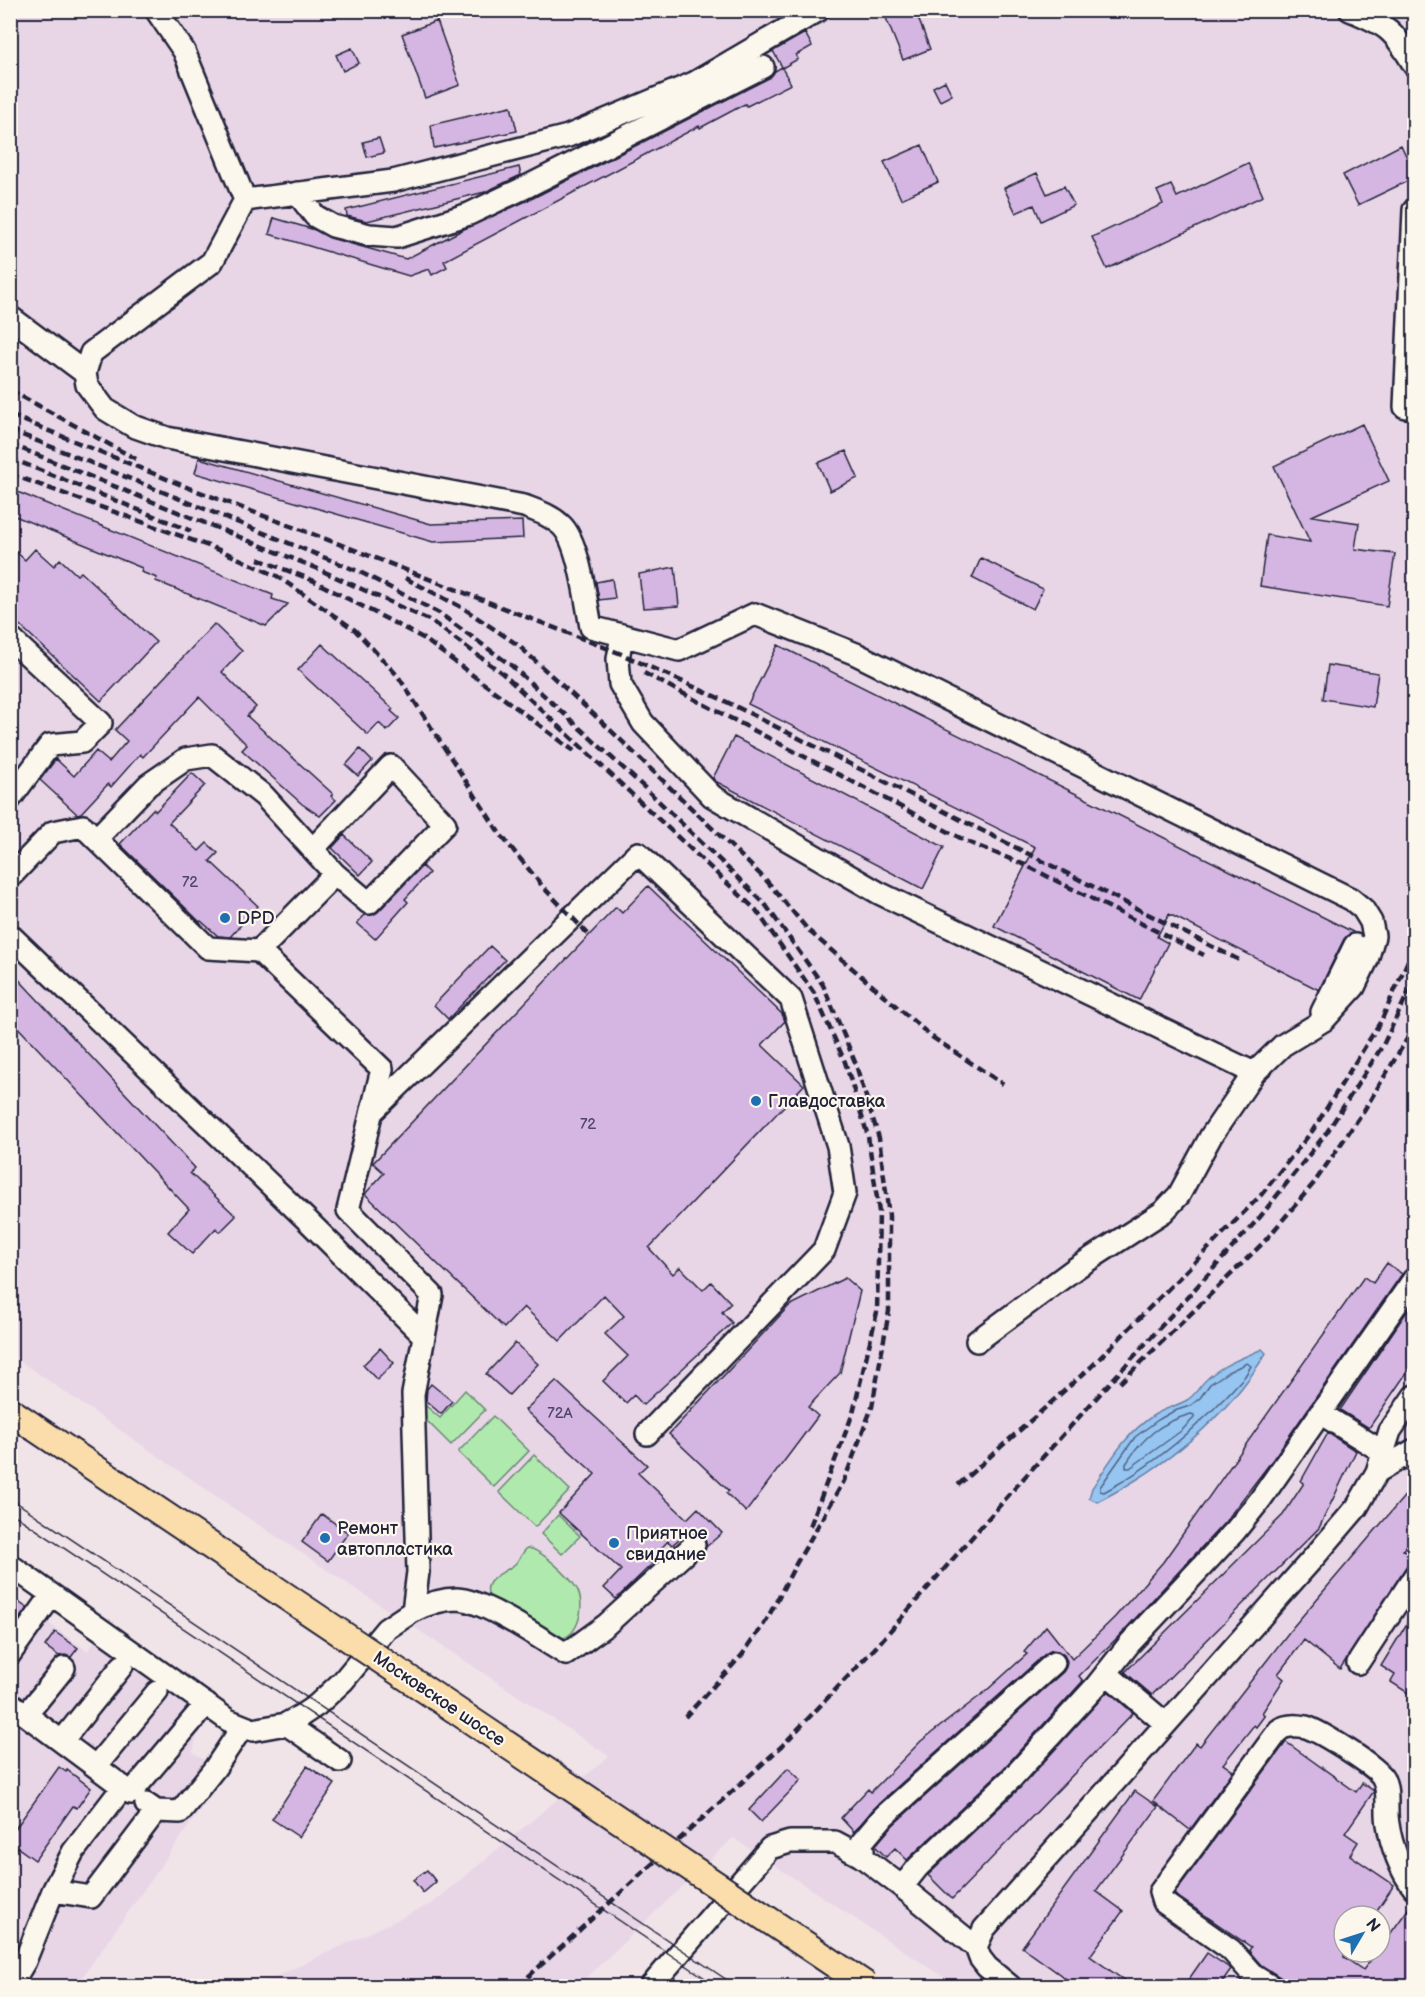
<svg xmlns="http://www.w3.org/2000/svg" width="1425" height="1997" viewBox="0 0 1425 1997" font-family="'Balsamiq Sans',sans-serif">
	<rect width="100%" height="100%" fill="#f0e4e9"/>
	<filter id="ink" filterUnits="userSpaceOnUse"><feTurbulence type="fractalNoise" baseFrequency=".0167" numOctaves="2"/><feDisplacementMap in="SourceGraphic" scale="12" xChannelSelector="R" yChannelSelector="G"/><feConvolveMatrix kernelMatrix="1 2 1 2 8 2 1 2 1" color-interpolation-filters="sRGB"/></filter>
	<g filter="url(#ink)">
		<path fill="#e8d6e7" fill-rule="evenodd" d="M 11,11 L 1414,11 L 1414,1986 L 957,1986 L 733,1838 L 578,1986 L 256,1986 L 433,1903 L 609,1756 L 239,1512 L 11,1355 ZM 1344,1916 L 1380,1916 L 1380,1952 L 1344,1952 Z
			M 29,1609 L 87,1651 L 96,1640 L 202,1718 L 193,1752 L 225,1775 L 76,1986 L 11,1986 L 10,1635 Z"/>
		<path fill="#b0e9ad" stroke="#698674" stroke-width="1.5" d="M 465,1390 L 485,1410 L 451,1445 L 419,1413 L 426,1406 L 440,1418 Z
			M 493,1416 L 529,1451 L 494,1487 L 458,1452 Z
			M 534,1455 L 570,1490 L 535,1527 L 499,1492 Z
			M 558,1515 L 580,1536 L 562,1554 L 541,1534 Z
			M 527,1548 C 540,1548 571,1578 577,1589 C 586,1605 579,1637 559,1639 L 492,1601 C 476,1579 507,1573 516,1563 C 520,1558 522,1553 527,1548 Z"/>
		<path fill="#96c5f1" stroke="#6884a8" stroke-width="1.5" d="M 1262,1349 L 1266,1353 C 1227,1418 1164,1468 1097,1502 L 1089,1498 L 1092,1488 C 1111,1460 1125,1434 1154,1415 C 1165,1408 1177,1406 1187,1400 C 1196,1395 1199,1386 1206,1380 C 1221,1365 1243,1358 1262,1349 Z"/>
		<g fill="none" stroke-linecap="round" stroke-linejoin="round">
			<path stroke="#506384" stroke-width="1.5" d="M 1247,1363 L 1251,1366 L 1245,1376 C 1204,1422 1159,1463 1104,1492 L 1100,1491 L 1100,1487 L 1135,1437 L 1158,1420 L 1174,1411 L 1190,1406 L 1200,1398 L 1210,1384 L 1228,1372 Z
				M 1191,1414 L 1194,1415 L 1194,1418 L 1181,1431 L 1130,1468 L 1126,1468 L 1126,1464 C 1142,1438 1161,1422 1191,1414 Z"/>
		</g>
		<path fill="#d5b6e3" stroke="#22223b" stroke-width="1.5" d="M 905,10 L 915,10 L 930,49 L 903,60 L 886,18 Z
			M 437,21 L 460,85 L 425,98 L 402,34 Z
			M 805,33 L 812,46 L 796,55 L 798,59 L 782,68 L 791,84 L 747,106 L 745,104 L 700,128 L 699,126 L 444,261 L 447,267 L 432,275 L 429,269 L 409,276 L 269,234 L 274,218 L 315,230 L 330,238 L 406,259 L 464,229 L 533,198 L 769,78 L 775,71 L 782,67 L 773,51 Z
			M 352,48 L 359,63 L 343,71 L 336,55 Z
			M 945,81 L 952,95 L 940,101 L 933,87 Z
			M 511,106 L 517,131 L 434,148 L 431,125 Z
			M 379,138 L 384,153 L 367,157 L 363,142 Z
			M 922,145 L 938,182 L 901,199 L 884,162 Z
			M 1401,145 L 1414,173 L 1414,178 L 1358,205 L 1343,175 Z
			M 1248,163 L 1263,196 L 1107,269 L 1092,237 L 1163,204 L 1157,191 L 1171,185 L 1177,197 Z
			M 519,167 L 521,175 L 485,192 L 367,221 L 347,216 L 346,210 Z
			M 1037,173 L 1047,194 L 1064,186 L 1074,205 L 1041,221 L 1034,205 L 1016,213 L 1004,188 Z
			M 1362,424 L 1389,481 L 1312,516 L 1359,523 L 1355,549 L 1395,554 L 1387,606 L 1260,586 L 1267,535 L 1310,542 L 1274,466 Z
			M 846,451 L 858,478 L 830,491 L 818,463 Z
			M 199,458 L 431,524 L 522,521 L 523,538 L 433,542 L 195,473 Z
			M 10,489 L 273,595 L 272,599 L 288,604 L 266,626 L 156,581 L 157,578 L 141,572 L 142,568 L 10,514 Z
			M 10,546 L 25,560 L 35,549 L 54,566 L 60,559 L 77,575 L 81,572 L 156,642 L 101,701 L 10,616 Z
			M 981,558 L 1043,589 L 1033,609 L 972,578 Z
			M 675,567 L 679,606 L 643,608 L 639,574 Z
			M 612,579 L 615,598 L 599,600 L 596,582 Z
			M 214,624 L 242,651 L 222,672 L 256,707 L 247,716 L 333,794 L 331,796 L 336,800 L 320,816 L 302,804 L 242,750 L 247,745 L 199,697 L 143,757 L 140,754 L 111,787 L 108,784 L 81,813 L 77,814 L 40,780 L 56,759 L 74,776 L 96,751 L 109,762 L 127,741 L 115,730 Z
			M 322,644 L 393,709 L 391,711 L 399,718 L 387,731 L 379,723 L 368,735 L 298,670 Z
			M 778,645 L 1353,932 L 1353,933 L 1344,939 L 1319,990 L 1169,914 L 1157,937 L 1168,943 L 1139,1000 L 994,926 L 1035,847 L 748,704 Z
			M 1328,665 L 1378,673 L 1373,707 L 1323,699 Z
			M 734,737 L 944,847 L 923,889 L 715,781 L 713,778 Z
			M 360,749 L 372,761 L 358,776 L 346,765 Z
			M 192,773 L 205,785 L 169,823 L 199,851 L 207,843 L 218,853 L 210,861 L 258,906 L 230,937 L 218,936 L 201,921 L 200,922 L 120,844 L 153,809 L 156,811 Z
			M 344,835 L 372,862 L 360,875 L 332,848 Z
			M 422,866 L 429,873 L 405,899 L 408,902 L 375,939 L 357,923 L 365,915 L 372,915 L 378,912 Z
			M 648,886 L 782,1014 L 785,1021 L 762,1045 L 804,1085 L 649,1248 L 673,1274 L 680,1267 L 703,1290 L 711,1282 L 731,1303 L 722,1312 L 732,1323 L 643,1405 L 634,1395 L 626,1403 L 603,1381 L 628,1356 L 605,1334 L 624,1316 L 604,1295 L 560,1341 L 524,1307 L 504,1328 L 365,1194 L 384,1173 L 373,1163 L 616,907 L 622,913 Z
			M 490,946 L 505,960 L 448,1019 L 434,1005 Z
			M 10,970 L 195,1168 L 190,1173 L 236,1216 L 220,1232 L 216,1228 L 192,1254 L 168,1232 L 189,1209 L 10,1019 Z
			M 1387,1263 L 1402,1274 L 1271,1462 L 1225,1522 L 1117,1638 L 1079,1676 L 1083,1681 L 1003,1769 L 907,1860 L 895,1848 L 886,1857 L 875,1846 L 893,1825 L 1063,1672 L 1066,1667 L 1067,1661 L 1064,1655 L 1058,1651 L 1052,1650 L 1045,1654 L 875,1807 L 854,1832 L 841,1818 L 850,1808 L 868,1789 L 871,1792 L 921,1741 L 985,1692 L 1027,1654 L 1024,1652 L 1046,1626 L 1072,1659 L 1115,1617 L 1163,1562 L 1364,1277 L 1373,1283 Z
			M 845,1278 L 860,1291 L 840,1373 L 808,1407 L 818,1416 L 746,1512 L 726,1493 L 729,1491 L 669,1434 L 789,1306 Z
			M 1414,1301 L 1414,1362 L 1369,1428 L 1340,1410 Z
			M 515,1343 L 538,1364 L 509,1395 L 486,1374 Z
			M 380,1348 L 394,1363 L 377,1380 L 363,1365 Z
			M 556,1381 L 647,1465 L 638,1473 L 687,1519 L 698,1508 L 722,1533 L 706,1547 L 703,1536 L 690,1530 L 672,1545 L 668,1541 L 649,1561 L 652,1564 L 616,1599 L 604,1588 L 621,1570 L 559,1513 L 595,1474 L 525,1410 Z
			M 431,1384 L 452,1401 L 441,1414 L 426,1401 L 427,1389 Z
			M 1328,1433 L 1356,1451 L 1319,1528 L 1152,1695 L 1125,1672 L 1283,1515 L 1304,1483 L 1301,1481 Z
			M 1414,1485 L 1414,1536 L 1403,1550 L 1413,1556 L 1340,1669 L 1304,1640 L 1278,1674 L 1284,1679 L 1262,1713 L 1265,1715 L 1256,1727 L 1254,1725 L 1223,1764 L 1233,1771 L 1190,1830 L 1153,1801 L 1196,1743 L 1200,1746 L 1293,1627 Z
			M 322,1514 L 348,1533 L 328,1561 L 302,1542 Z
			M 10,1596 L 27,1608 L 10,1631 Z
			M 1414,1612 L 1414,1682 L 1408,1693 L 1391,1682 L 1395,1675 L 1381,1666 Z
			M 55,1632 L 78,1648 L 71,1657 L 65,1655 L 59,1656 L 45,1646 Z
			M 1108,1691 L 1133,1713 L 952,1899 L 928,1875 L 1021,1787 Z
			M 1286,1742 L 1356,1792 L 1362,1783 L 1374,1791 L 1345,1833 L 1358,1842 L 1350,1855 L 1394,1885 L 1373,1916 L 1344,1916 L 1344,1957 L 1363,1970 L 1377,1952 L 1380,1952 L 1380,1948 L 1414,1901 L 1414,1986 L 1294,1986 L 1261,1965 L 1249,1951 L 1251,1947 L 1174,1894 Z
			M 307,1766 L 335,1784 L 299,1837 L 272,1819 Z
			M 59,1767 L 66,1772 L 67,1770 L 91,1788 L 77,1808 L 73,1806 L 35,1860 L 10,1842 L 10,1836 Z
			M 788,1768 L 801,1780 L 761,1822 L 749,1810 Z
			M 1135,1791 L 1158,1807 L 1096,1891 L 1123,1911 L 1090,1956 L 1132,1986 L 1076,1986 L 1022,1947 Z
			M 427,1870 L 436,1882 L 423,1893 L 413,1880 Z
			M 1207,1953 L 1231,1969 L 1219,1986 L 1184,1986 Z"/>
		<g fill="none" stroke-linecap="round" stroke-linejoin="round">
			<g stroke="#22223b" stroke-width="26">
				<path id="minor" d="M 156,10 L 184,51 L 245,200 L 393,181 L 568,136 L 694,83 L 819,10
					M 1350,10 C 1387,25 1394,30 1414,65
					M 297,193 L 315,216 L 333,226 L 369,235 L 397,237 L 469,214 L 528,186 L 763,67
					M 245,200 L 212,262 L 91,353 L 85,373 L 87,385 L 105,409 L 133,426 L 167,438 L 524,506 C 537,511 550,515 561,525 C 579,541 586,602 591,627 L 679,650 L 755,614 L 856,654 L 1351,899 L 1363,909 L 1371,922 L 1374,936 L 1367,960 L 1354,987 L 1324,1020 L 1283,1045 L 1254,1073 L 1211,1136 L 1179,1195 L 1163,1212 L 1076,1268 L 977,1341
					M 10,317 L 85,373
					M 1405,407 L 1414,210
					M 622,635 L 618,659 L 620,684 L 643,723 L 712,796 L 879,893 L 1254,1073
					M 10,638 L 101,723 L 82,742 L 50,745 L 10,799
					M 313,849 L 391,766 L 445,824 L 369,903 L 335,874
					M 10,877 L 53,832 L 83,826 L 96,839
					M 10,935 L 307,1220 L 424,1336
					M 1322,1012 L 1355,945
					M 372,1112 L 638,853 L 791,999 L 838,1146 L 845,1193 L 824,1250 L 647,1434
					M 1320,1413 L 1383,1452
					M 1377,1472 L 1390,1431 L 1414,1396
					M 10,1565 L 228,1720 L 253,1730 L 286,1724 L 302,1715 L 317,1705 L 343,1681 L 386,1629 L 413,1611 L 418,1572 L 413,1394 L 432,1295 L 348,1210 L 382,1069 L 259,951 L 208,948 L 96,839 L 148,785 L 186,759 L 212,755 L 264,796 L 335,874 L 259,951
					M 413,1611 C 427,1604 441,1599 457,1599 C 484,1600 541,1639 566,1654 L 606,1625 L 694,1545
					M 10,1654 L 52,1595
					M 1358,1663 L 1414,1577
					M 1106,1673 L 1166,1724
					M 10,1703 L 131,1793 L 206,1704
					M 26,1715 L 64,1668
					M 286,1724 L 340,1761
					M 62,1741 L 122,1666
					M 96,1766 L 157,1692
					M 123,1787 L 73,1852 L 53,1891 L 91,1897 L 156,1811
					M 146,1804 L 156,1811 L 180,1812 L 215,1768 L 243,1726
					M 861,1856 L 863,1851 L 862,1842 L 884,1816 L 1054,1663
					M 902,1887 L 918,1867 L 1012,1778 L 1096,1686 L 1130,1643 L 1235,1531 L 1260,1500 L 1414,1279
					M 10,1986 L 25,1961 L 53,1891
					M 651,1986 L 770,1848 L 790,1842 L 835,1842 L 861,1856 L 902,1887 L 976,1947
					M 1010,1986 L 987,1967 L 980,1958 L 976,1947 L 984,1929 L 1315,1556 L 1357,1507 L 1377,1472 L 1414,1450
					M 1270,1986 L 1254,1976 L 1231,1950 L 1163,1902 L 1160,1892 L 1279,1730 C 1286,1725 1296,1725 1306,1727 C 1319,1731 1377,1766 1383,1778 C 1390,1792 1385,1809 1388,1824 C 1391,1845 1401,1872 1414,1888"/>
			</g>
			<g stroke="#22223b" stroke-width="30">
				<path id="major" d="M 10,1411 L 32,1426"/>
			</g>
			<use href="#minor" stroke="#fbf7ec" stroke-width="21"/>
			<use href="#major" stroke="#faddab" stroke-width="26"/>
			<path stroke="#22223b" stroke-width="1.5" d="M 10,1498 L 736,1986
				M 10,1512 L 717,1986"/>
			<path stroke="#22223b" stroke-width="4.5" stroke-dasharray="9 4.5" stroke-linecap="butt" d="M 10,390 L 136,459
				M 10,415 L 189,488 L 347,547 L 619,653 L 723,700 L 1241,961
				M 10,430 L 360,572 L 439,613 L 512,666 L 646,789 L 765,904 L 823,985 L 855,1062 L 879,1138 L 889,1216 L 889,1311 L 872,1407 L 844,1481 L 796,1564 L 766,1621 L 742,1655 L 685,1717
				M 10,444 L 316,568 L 431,621 L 502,673 L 756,910 L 814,993 L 845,1062 L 868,1136 L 879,1212 L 877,1312 L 853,1413 L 809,1529
				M 10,458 L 191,531
				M 10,474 L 222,551 L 277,576 L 355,630 L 398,676 L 500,834 L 544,888 L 589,935
				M 258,559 L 312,580 L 423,638 L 574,751
				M 405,578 L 463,608 L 518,645 L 602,722 L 766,880 L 809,931 L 932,1037 L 1003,1084
				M 644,673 L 970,843 L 1023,864 L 1204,955
				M 1120,1383 L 1264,1242 L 1314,1183 L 1363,1112 L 1407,1039 L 1414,1021
				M 958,1485 L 1091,1367 L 1261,1195 L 1313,1130 L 1381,1021 L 1414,947
				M 518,1986 L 782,1746 L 875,1648 L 1022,1480 L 1260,1217 L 1327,1132 L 1383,1045 L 1414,981"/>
			<g stroke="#22223b" stroke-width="30" stroke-linecap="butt">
				<path id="major-bridge" d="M 32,1426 L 867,1986"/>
			</g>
			<use href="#major-bridge" stroke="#faddab" stroke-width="26"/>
		</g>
	</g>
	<g fill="#1f6fb2" stroke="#fbf7ec" stroke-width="2">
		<circle cx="225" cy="918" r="6"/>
		<circle cx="756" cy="1101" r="6"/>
		<circle cx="325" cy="1538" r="6"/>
		<circle cx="614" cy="1543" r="6"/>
	</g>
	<g text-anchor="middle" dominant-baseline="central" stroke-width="4.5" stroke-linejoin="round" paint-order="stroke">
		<g font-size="15" fill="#4f4765">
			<text x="190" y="882">72</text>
			<text x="588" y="1124">72</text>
			<text x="560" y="1413">72А</text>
		</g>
		<g font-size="18" fill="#22223b" stroke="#fbf7ec" text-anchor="start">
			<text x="237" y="918">DPD</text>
			<text x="768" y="1101">Главдоставка</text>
			<text x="337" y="1528">Ремонт<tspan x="337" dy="21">автопластика</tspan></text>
			<text x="626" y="1533">Приятное<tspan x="626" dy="21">свидание</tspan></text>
		</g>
		<g font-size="18" fill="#22223b" stroke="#fbf7ec">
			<text transform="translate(439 1699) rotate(34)">Московское шоссе</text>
		</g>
	</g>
	<rect width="1425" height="1997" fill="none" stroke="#fbf7ec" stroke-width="36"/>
	<rect x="18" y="18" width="1389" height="1961" fill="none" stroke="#22223b" stroke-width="2" filter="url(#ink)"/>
	<g transform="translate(1362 1934) rotate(51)"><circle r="28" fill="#fbf7ec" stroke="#a4a2a5" stroke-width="1.5"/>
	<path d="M0-4.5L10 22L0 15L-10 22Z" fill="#1f6fb2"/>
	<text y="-9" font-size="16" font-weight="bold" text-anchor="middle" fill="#22223b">N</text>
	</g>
</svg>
